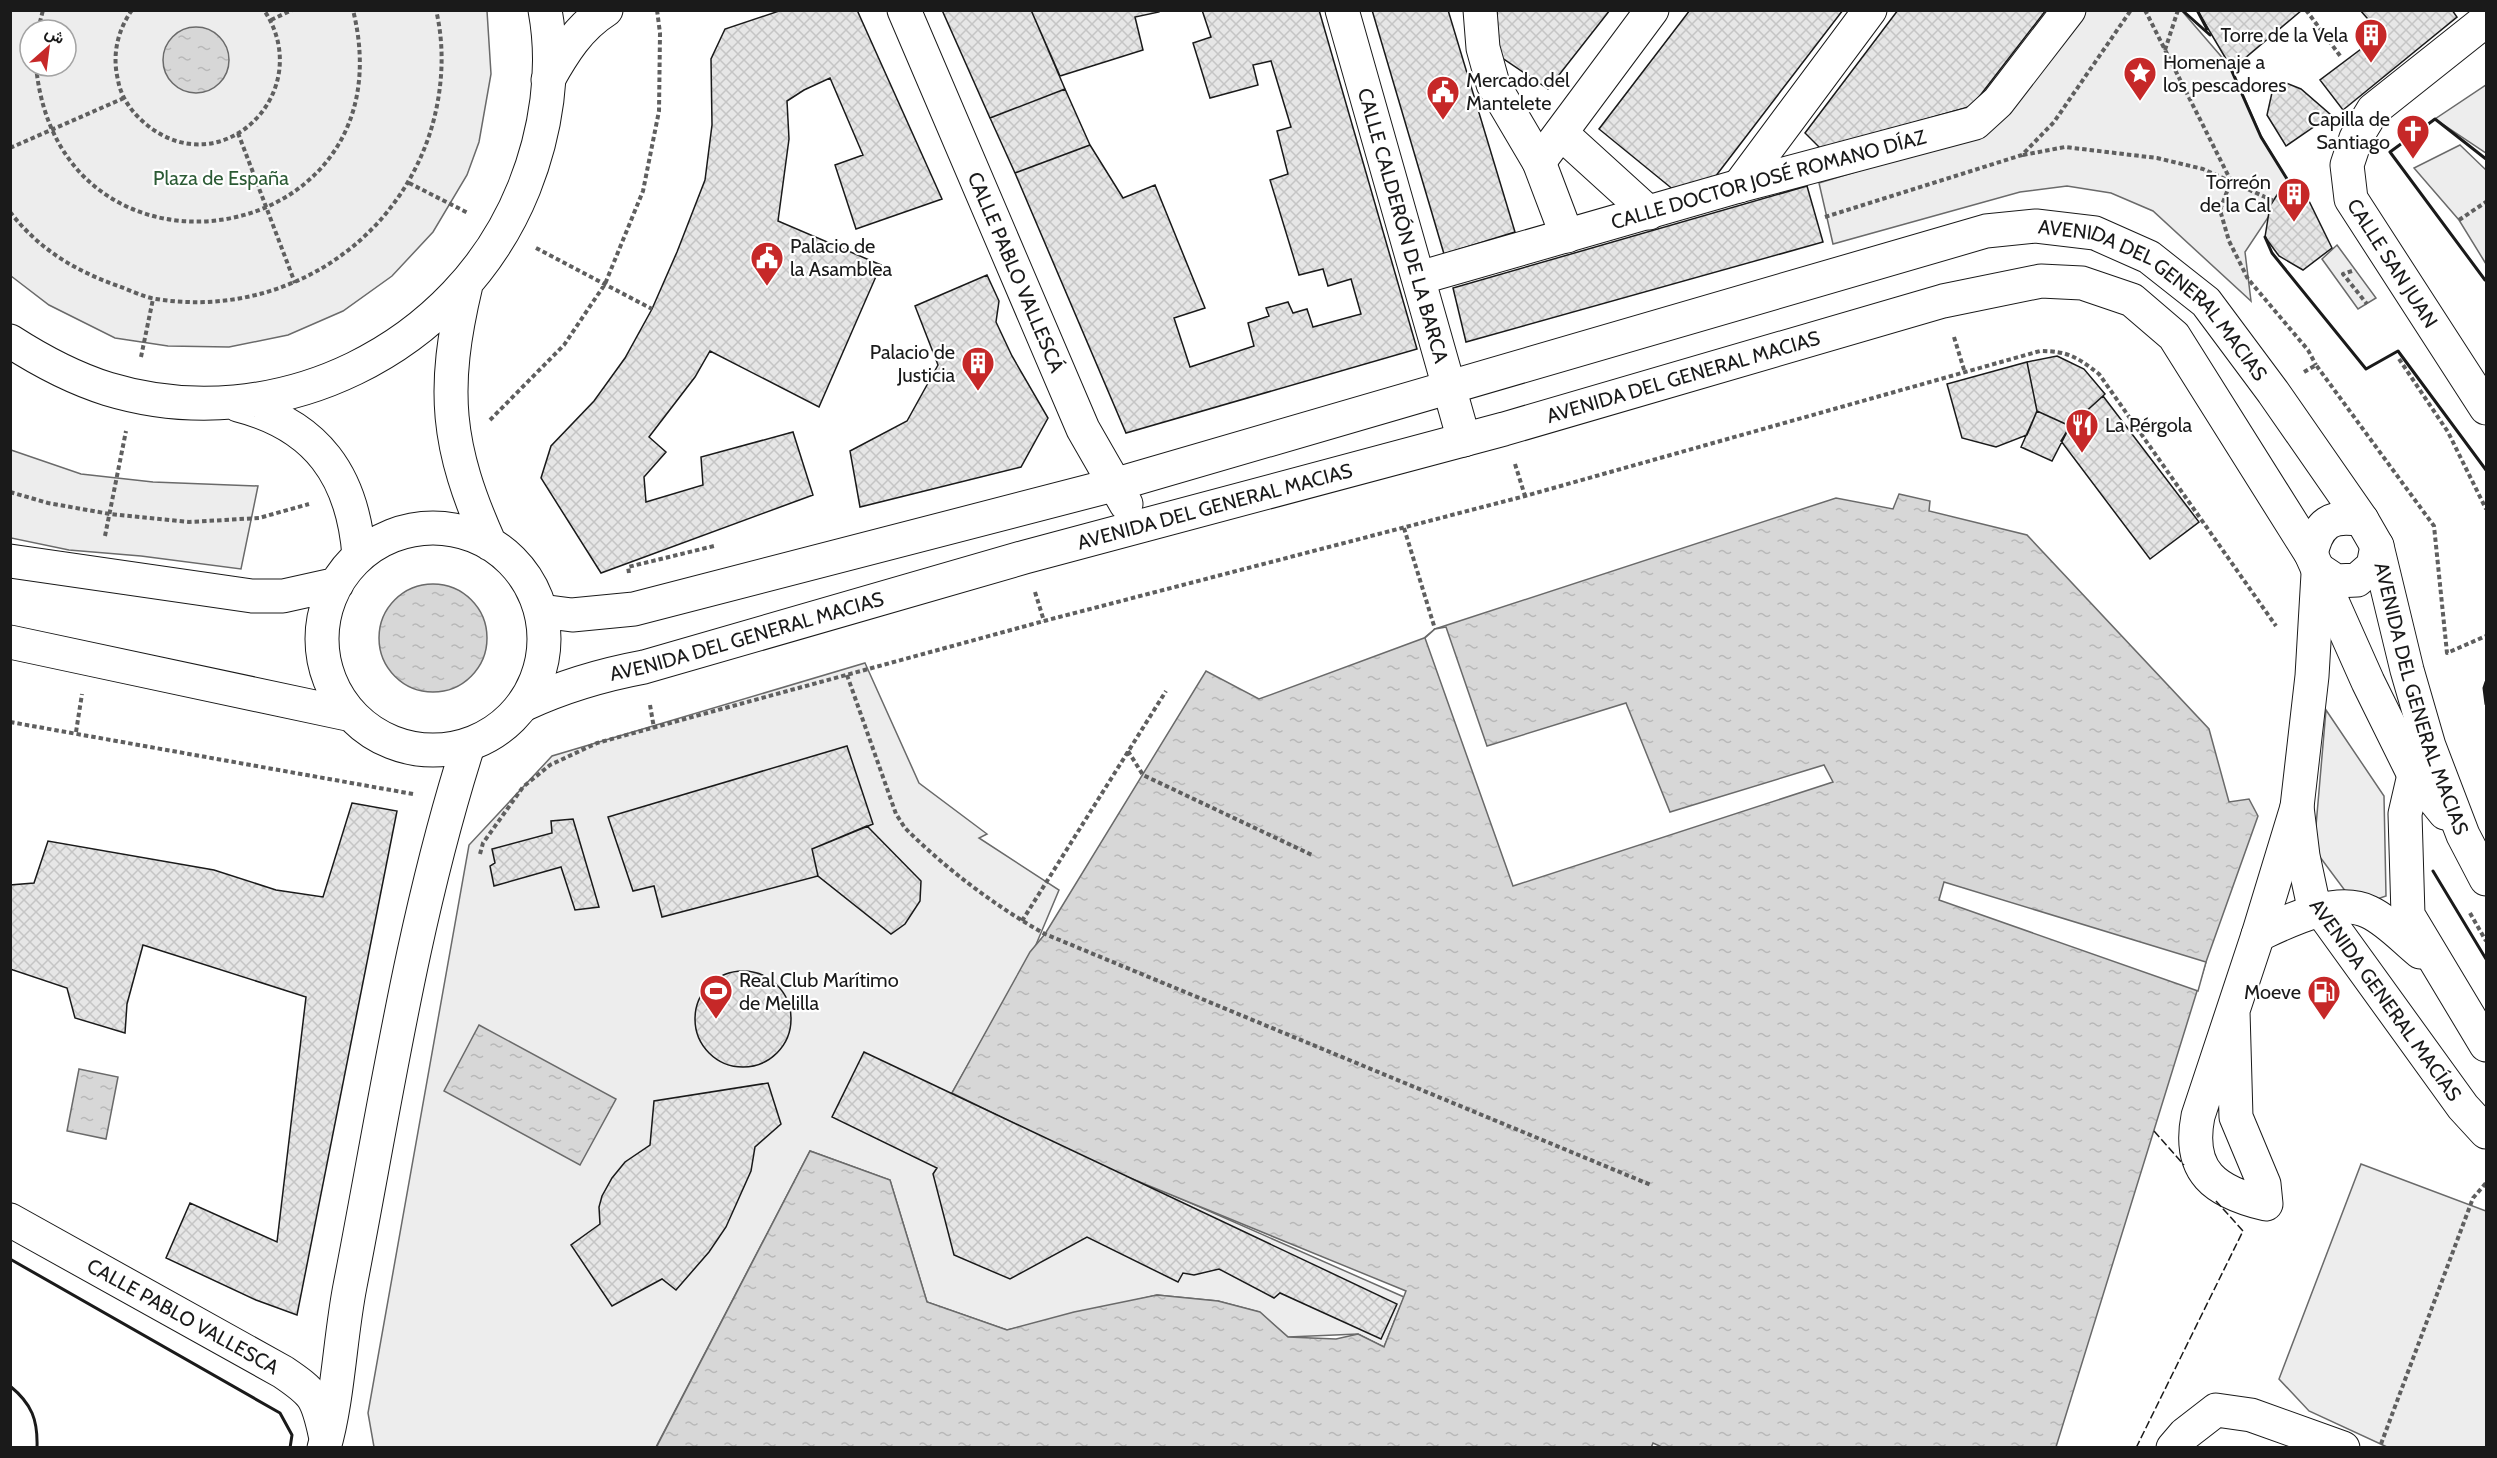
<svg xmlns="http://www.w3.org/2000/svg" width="2497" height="1458" viewBox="0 0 2497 1458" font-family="Cabin,Vazirmatn,sans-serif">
	<defs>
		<pattern id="water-ripples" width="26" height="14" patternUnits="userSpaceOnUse" patternTransform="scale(1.5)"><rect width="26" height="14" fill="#d7d7d7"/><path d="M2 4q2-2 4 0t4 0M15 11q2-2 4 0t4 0" fill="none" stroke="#b8b8b8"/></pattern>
		<pattern id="building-cross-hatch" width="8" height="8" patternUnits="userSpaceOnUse" patternTransform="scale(1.5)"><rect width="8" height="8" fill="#e6e6e6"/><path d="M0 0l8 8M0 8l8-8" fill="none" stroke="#c5c5c5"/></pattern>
	</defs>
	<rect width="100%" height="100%" fill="#fff"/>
	<path fill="#ededed" stroke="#6a6a6a" stroke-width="1.5" fill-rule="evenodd" d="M 2080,10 L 2182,11 L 2232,69 L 2261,136 L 2287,179 L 2271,206 L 2269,216 L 2245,252 L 2251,301 L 2153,211 L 2111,193 L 2067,186 L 2020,192 L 1833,244 L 1819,183 L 1986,132 Z
		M 11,11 L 487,11 L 491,74 L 479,142 L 467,175 L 433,232 L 392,276 L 343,311 L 288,335 L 229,347 L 168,346 L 115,338 L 49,305 L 11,276 ZM 30,30 L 66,30 L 66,66 L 30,66 Z
		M 2486,85 L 2486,153 L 2435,119 Z
		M 2460,145 L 2486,170 L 2486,264 L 2459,220 L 2414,168 Z
		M 2337,245 L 2376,298 L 2358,309 L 2322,259 Z
		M 11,450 L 81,474 L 153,482 L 258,486 L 241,569 L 141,556 L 69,550 L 11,538 Z
		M 865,663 L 919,783 L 987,834 L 979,838 L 1059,890 L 1035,947 L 952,1093 L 1175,1196 L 1404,1297 L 1384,1347 L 1358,1334 L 1288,1337 L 1259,1312 L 1218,1301 L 1157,1295 L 1007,1330 L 927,1302 L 890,1180 L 810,1151 L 656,1447 L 374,1447 L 368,1413 L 469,845 L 552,756 Z
		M 2326,710 L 2384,796 L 2386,896 L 2363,904 L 2346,892 L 2314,849 Z
		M 2361,1164 L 2486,1211 L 2486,1447 L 2387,1447 L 2309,1411 L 2279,1379 Z"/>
	<path fill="url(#water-ripples)" stroke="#6a6a6a" stroke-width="1.5" d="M163 60a33 33 0 1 1 66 0a33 33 0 1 1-66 0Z
		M 1899,494 L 1930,501 L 1929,511 L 2027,535 L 2209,729 L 2229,802 L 2249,799 L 2258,816 L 2206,962 L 2056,1447 L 1664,1448 L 1653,1443 L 1651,1448 L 656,1448 L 810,1151 L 890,1180 L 927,1302 L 1007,1330 L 1074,1312 L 1157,1295 L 1218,1301 L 1260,1312 L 1288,1337 L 1336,1339 L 1358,1334 L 1384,1347 L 1406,1291 L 1103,1167 L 952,1093 L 1030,952 L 1045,934 L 1206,671 L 1259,699 L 1424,638 L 1435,629 L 1836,498 L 1893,509 Z
		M379 638a54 54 0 1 1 108 0a54 54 0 1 1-108 0Z
		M 479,1025 L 616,1099 L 580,1165 L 444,1091 Z
		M 79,1069 L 118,1077 L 106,1139 L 67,1131 Z"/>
	<path fill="#fff" stroke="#6a6a6a" stroke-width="1.5" d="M 1446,627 L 1487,746 L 1626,703 L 1670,812 L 1824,765 L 1833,782 L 1513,886 L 1425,638 L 1435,629 Z
		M 1944,882 L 2206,962 L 2198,991 L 1939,900 Z"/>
	<path fill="url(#building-cross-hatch)" stroke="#1a1a1a" stroke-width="1.5" d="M 782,10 L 857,10 L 942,199 L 856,229 L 835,165 L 863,155 L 830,78 L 804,90 L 787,101 L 789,139 L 778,221 L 881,265 L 819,407 L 710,351 L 695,377 L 649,437 L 666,452 L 644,477 L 646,502 L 703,485 L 701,457 L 793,432 L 813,495 L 601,573 L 541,478 L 551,446 L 594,401 L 625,358 L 652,309 L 677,252 L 705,180 L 712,125 L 711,59 L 725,29 Z
		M 942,10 L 1031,10 L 1065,89 L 990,118 Z
		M 1031,10 L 1159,10 L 1159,12 L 1135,17 L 1143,50 L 1060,76 Z
		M 1202,10 L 1319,10 L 1417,349 L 1126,433 L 1015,173 L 1090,145 L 1123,198 L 1155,185 L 1205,308 L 1174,318 L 1190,367 L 1254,346 L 1248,323 L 1269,316 L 1266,308 L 1288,302 L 1293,313 L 1307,309 L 1313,327 L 1361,314 L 1351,279 L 1328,286 L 1323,269 L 1299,275 L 1270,180 L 1288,174 L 1277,131 L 1291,127 L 1271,61 L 1253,65 L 1258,85 L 1210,98 L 1193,43 L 1211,37 Z
		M 1372,10 L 1448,10 L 1515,232 L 1444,254 Z
		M 1497,10 L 1610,10 L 1548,89 L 1495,53 Z
		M 1690,10 L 1843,10 L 1715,177 L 1675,191 L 1599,129 Z
		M 1898,10 L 2046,10 L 1972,106 L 1821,149 L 1805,133 Z
		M 2197,10 L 2302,10 L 2232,69 Z
		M 2360,10 L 2452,10 L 2457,17 L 2343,110 L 2320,80 L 2381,34 Z
		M 2286,83 L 2301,89 L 2331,115 L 2286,146 L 2267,115 L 2273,88 Z
		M 1065,89 L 1090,145 L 1015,173 L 990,118 Z
		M 2287,179 L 2307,197 L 2332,248 L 2303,270 L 2279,256 L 2265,237 L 2270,206 Z
		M 1807,186 L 1823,242 L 1466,342 L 1453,288 Z
		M 987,275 L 999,301 L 996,322 L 1012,356 L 1048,418 L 1021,467 L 860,507 L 850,451 L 907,421 L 938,365 L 915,306 Z
		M 2057,356 L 2084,369 L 2105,394 L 2070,426 L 2037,411 L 2027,362 Z
		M 2027,362 L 2037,411 L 2027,435 L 1996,447 L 1962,438 L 1947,384 Z
		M 2103,396 L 2199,522 L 2150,559 L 2061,441 L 2070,426 Z
		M 2037,411 L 2070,426 L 2052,461 L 2021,447 Z
		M 847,746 L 873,824 L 812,849 L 818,876 L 662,917 L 654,886 L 633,891 L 608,817 Z
		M 352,803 L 397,811 L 297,1315 L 256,1300 L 166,1258 L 190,1203 L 277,1242 L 306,997 L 143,945 L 127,1004 L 125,1033 L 75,1018 L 67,988 L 10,969 L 10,885 L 34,883 L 48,841 L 214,870 L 276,890 L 323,897 Z
		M 573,819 L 599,907 L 575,910 L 561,867 L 494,886 L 490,866 L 495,863 L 492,849 L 552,833 L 551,821 Z
		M 867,826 L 921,881 L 920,901 L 905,924 L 891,934 L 818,876 L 812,849 Z
		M695 1019a48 48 0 1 1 96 0a48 48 0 1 1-96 0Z
		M 864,1052 L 1397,1304 L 1381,1339 L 1280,1293 L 1274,1298 L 1219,1269 L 1194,1275 L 1183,1273 L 1178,1282 L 1087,1237 L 1010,1279 L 954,1255 L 933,1174 L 937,1168 L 832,1117 Z
		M 768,1083 L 781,1124 L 755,1147 L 751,1171 L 726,1227 L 709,1252 L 676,1290 L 662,1279 L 612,1306 L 571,1245 L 600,1224 L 599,1207 L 602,1196 L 612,1178 L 625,1162 L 650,1145 L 654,1101 Z"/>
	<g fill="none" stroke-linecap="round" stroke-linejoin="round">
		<g stroke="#1a1a1a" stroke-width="35">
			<g id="minor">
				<path id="s1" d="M 904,10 L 1083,429 L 1126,504"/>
				<path id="s2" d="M 1342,10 L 1464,440"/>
				<path d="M 1480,10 L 1483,48 L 1493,84 L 1539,162 L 1567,236"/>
				<path id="s3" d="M 2485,21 L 2373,110 L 2356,138 L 2347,165 L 2351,199 L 2486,408"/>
				<path d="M 548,80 C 563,53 579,27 606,10"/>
				<path d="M 1561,133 L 1649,213"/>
				<path d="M 1539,162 L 1652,10"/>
				<path d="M 1739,186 L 1870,10"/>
				<path id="s4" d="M 1419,278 L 1739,186 L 1975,123 L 1998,102 L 2069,10"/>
				<path d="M 2311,554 C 2318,523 2331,514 2362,520"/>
				<path d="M 2318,569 L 2336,581 L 2357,580 L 2373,566 L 2377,546"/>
				<path id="s5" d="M 2318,574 L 2312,676 L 2297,807 L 2303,856 L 2312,898 L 2463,1107 L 2486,1132"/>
				<path id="s6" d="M 541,611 L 572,615 L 634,609 L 1117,484 L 1986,231 L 2036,226 L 2095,233 L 2149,257 L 2206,302 L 2273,392 L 2362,520 L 2377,546 L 2407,670 L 2429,746 L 2463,835 L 2486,879"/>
				<path id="s7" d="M 525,704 C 564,686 601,675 644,667 L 1025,557 L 1504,429 L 1943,301 L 2041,281 L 2082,283 L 2132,300 L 2174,336 L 2311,554 L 2368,682 L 2414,775 L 2445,813"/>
				<path d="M 2421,763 L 2414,775 L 2405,814 L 2408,915 L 2486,1045"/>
				<path d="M 2258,935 C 2288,921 2336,896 2369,912 C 2388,921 2404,939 2420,952"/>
				<path d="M 2233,1011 L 2236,1117 L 2264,1184 L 2266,1204 C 2215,1192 2187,1172 2198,1116 L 2258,935 L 2297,807"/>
				<path id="s8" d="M 10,1220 L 283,1372 C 314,1393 317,1397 325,1434"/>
				<path d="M 324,1448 C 338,1400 340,1337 350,1286 C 385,1106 412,921 468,746"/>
				<path d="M 2173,1448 L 2185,1434 L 2216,1410 L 2251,1415 L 2343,1448"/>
			</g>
		</g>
		<g stroke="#1a1a1a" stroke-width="35">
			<path id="major" d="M 466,285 C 441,390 446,446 490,544
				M 10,341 C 41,361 73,378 108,389 C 276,440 459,350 524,188 C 546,133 556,69 545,10
				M 238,405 C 317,425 353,476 359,556
				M322 639a111 111 0 1 1 222 0a111 111 0 1 1-222 0Z
				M 10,561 L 252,596 L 283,596 L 337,584
				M 10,642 L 352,715"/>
		</g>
		<path stroke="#5f5f5f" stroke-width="4" stroke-dasharray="4.5 3" stroke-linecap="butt" d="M 132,10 C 117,31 112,56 118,80 C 121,98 133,114 147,125 C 223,186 318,91 264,10
			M 2145,10 L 2231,181 L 2220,210 L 2229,241 L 2248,279 L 2308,350 L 2316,365
			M 2306,10 L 2341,57
			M 271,20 L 292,10
			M 38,30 L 43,10
			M 2165,50 L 2178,10
			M 36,66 C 59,308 413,251 353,10
			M 238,133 L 295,283
			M 10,148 L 124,98
			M 2023,155 L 2065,147 L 2157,158 L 2203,169 L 2274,201
			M 409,183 L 468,213
			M 10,212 C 40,250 74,270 118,286 C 130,290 143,297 156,299 C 275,318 390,251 429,136 C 442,97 446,51 436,10
			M 1825,217 L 2022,155 L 2054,122 L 2131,10
			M 2459,220 L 2486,202
			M 536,248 L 652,309
			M 2352,271 L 2343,274 L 2367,304
			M 1954,337 L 1965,373
			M 141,357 L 153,299
			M 2399,359 L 2448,432 L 2486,509
			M 2304,372 L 2316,365 L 2434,526 L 2447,653 L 2486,636
			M 490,420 L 564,345 L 605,284 L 643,191 L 659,111 L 660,33 L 657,10
			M 1515,464 L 1525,496
			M 10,492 L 48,503 L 110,514 L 189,522 L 259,518 L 309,504
			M 1404,528 L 1435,629
			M 105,536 L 126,431
			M 629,573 L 628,567 L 714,546
			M 1035,592 L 1044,621
			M 847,675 L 896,814 L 905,828 C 946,869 995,906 1045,934 L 1651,1185
			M 650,705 L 654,728
			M 10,722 L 413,794
			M 76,732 L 82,694
			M 1128,751 L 1143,775 L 1312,855
			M 480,854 L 483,843 L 523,787 L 550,765 L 597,743 L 1044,621 L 1525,496 L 2040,351 C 2068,351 2077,357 2099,374 L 2276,626
			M 2470,913 L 2486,941
			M 1022,921 L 1166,691
			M 2381,1444 L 2473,1198 L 2486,1183"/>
		<use href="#minor" stroke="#fff" stroke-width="33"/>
		<use href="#major" stroke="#fff" stroke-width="33"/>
		<path stroke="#1a1a1a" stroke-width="1.5" stroke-dasharray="8 3" stroke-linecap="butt" d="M 2154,1131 L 2184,1165
			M 2136,1448 L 2243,1231 L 2216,1201"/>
		<path stroke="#1a1a1a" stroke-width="3" d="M 2182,10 L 2210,35
			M 2197,10 L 2207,29
			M 2230,67 L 2261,137 L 2287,179 L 2286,181
			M 2265,237 L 2272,253 L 2366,369 L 2398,351 L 2486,470
			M 2485,280 L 2390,152 L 2435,119 L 2486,159
			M 2486,682 L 2484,688 L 2486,704
			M 2433,871 L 2486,959
			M 10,1259 L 280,1413 L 292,1435 L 290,1448
			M 10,1386 C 32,1404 38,1420 37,1448"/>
	</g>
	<defs>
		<g id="building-pin" transform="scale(1.725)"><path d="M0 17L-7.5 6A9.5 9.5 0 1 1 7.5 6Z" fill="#c62828" stroke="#fff"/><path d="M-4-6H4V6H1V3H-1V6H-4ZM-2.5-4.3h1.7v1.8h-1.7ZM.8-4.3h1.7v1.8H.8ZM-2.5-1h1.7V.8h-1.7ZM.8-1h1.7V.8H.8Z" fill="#fff"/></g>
		<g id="sight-pin" transform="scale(1.725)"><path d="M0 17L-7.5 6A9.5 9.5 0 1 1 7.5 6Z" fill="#c62828" stroke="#fff"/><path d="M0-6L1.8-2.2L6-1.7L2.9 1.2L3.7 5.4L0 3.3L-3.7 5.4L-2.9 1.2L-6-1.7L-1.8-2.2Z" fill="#fff"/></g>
		<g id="civic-pin" transform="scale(1.725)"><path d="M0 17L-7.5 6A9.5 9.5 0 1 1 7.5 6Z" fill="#c62828" stroke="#fff"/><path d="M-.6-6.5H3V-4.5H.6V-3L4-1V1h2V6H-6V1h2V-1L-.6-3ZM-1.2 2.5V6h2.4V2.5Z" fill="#fff"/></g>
		<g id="church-pin" transform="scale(1.725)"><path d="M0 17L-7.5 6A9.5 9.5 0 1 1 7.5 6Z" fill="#c62828" stroke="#fff"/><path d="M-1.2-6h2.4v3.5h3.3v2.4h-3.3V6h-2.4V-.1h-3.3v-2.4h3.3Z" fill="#fff"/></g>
		<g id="restaurant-pin" transform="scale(1.725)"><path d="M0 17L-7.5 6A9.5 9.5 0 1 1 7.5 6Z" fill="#c62828" stroke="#fff"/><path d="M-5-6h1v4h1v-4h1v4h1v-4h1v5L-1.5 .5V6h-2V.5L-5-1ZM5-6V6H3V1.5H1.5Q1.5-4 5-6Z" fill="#fff"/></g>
		<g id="stadium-pin" transform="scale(1.725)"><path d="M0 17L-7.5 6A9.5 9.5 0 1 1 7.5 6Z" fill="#c62828" stroke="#fff"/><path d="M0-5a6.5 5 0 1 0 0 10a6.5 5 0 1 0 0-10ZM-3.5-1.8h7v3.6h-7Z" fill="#fff"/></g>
		<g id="fuel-pin" transform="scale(1.725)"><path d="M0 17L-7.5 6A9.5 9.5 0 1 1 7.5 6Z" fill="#c62828" stroke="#fff"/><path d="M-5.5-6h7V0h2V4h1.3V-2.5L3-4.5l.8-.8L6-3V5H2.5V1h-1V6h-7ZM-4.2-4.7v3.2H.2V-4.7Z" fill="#fff"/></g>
	</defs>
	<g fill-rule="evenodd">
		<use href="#building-pin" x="2371" y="35"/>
		<use href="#sight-pin" x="2140" y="73"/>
		<use href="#civic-pin" x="1443" y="92"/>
		<use href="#church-pin" x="2413" y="131"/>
		<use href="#building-pin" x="2294" y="194"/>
		<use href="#civic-pin" x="767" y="258"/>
		<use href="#building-pin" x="978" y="363"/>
		<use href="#restaurant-pin" x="2082" y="425"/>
		<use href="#stadium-pin" x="716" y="991"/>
		<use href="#fuel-pin" x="2324" y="992"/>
	</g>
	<g text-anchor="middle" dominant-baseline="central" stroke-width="4.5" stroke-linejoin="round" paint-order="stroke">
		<g font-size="20" fill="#1a1a1a" stroke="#fff" text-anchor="end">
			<text x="2348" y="35">Torre de la Vela</text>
			<text x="2163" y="62" text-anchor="start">Homenaje a<tspan x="2163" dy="23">los pescadores</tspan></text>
			<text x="1466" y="80" text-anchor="start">Mercado del<tspan x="1466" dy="23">Mantelete</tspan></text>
			<text x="2390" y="119">Capilla de<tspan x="2390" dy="23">Santiago</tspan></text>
			<text x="2271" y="182">Torreón<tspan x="2271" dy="23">de la Cal</tspan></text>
			<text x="790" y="246" text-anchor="start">Palacio de<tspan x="790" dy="23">la Asamblea</tspan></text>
			<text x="955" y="352">Palacio de<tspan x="955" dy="23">Justicia</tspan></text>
			<text x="2105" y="425" text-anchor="start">La Pérgola</text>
			<text x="739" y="980" text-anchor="start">Real Club Marítimo<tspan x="739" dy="23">de Melilla</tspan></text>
			<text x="2301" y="992">Moeve</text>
		</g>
		<g font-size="20" fill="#2b5a34" stroke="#fff">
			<text x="221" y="178">Plaza de España</text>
		</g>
		<g font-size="20" fill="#1a1a1a" stroke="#fff">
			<text stroke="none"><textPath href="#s4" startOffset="363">CALLE DOCTOR JOSÉ ROMANO DÍAZ</textPath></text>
			<text stroke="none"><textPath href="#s2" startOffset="224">CALLE CALDERÓN DE LA BARCA</textPath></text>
			<text stroke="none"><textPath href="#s3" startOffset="315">CALLE SAN JUAN</textPath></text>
			<text stroke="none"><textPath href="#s1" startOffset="285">CALLE PABLO VALLESCÁ</textPath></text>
			<text stroke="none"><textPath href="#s6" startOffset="1692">AVENIDA DEL GENERAL MACIAS</textPath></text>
			<text stroke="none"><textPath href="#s7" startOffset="1204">AVENIDA DEL GENERAL MACIAS</textPath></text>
			<text stroke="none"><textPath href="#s7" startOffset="718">AVENIDA DEL GENERAL MACIAS</textPath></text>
			<text stroke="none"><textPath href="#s7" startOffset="232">AVENIDA DEL GENERAL MACIAS</textPath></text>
			<text stroke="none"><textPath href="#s6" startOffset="2196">AVENIDA DEL GENERAL MACIAS</textPath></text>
			<text stroke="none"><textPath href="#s5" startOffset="452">AVENIDA GENERAL MACÍAS</textPath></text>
			<text stroke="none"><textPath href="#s8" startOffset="198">CALLE PABLO VALLESCA</textPath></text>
		</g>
	</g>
	<rect width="2497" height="1458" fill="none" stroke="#1a1a1a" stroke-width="24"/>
	<g transform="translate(48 48) rotate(28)"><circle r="28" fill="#ffffff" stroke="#a3a3a3" stroke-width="1.5"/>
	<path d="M0-4.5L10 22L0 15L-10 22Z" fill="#c62828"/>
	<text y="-9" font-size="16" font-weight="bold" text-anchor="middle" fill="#1a1a1a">ش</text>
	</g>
</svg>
